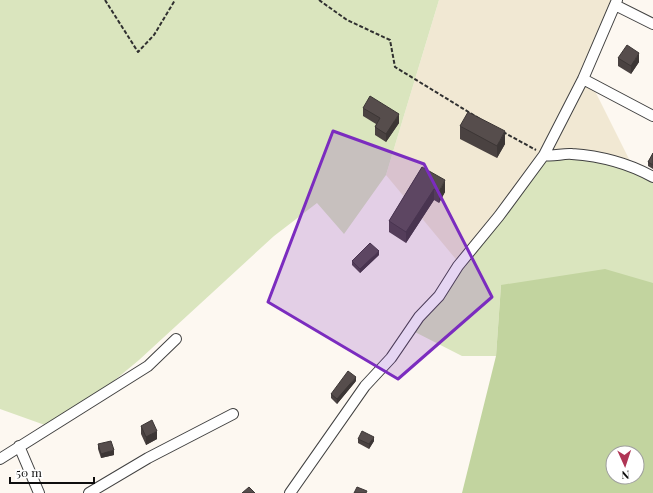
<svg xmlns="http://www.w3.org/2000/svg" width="653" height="493" viewBox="0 0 653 493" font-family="'Playfair Display',serif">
	<rect width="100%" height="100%" fill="#fdf8f1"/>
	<path fill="#f1e8d3" d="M 439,0 L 623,0 L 587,75 L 647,195 L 459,263 L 386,175 Z"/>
	<path fill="#dae5be" d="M 0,0 L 439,0 L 386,175 L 344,234 L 317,203 L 274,236 L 139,360 L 56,429 L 0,409 Z
		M 588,159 L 639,174 L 653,183 L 653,283 L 501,285 L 496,356 L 462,356 L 409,329 L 531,168 L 550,160 Z"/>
	<path fill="#c2d49f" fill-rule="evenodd" d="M 605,269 L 653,283 L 653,493 L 462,493 L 496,356 L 501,285 ZM 613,453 L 637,453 L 637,477 L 613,477 Z"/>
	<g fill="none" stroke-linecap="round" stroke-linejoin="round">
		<g stroke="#414141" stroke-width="12">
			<path id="minor" d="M 615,5 L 653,24
				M 583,79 L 653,116
				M 544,155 C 553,157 563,153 572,154 C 600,156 628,163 653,177
				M 19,446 L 39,493
				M 0,459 L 148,366 L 176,339
				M 89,493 L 148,458 L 233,414
				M 290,493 L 365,386 L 391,358 L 419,317 L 439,296 L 458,266 L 499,216 L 544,155 L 583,79 L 617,0"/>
		</g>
		<path stroke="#303030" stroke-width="2" stroke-dasharray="4 2" stroke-linecap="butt" d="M 105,0 L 138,52 L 154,35 L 175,0
			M 319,0 L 347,20 L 390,40 L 395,67 L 480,119
			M 503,132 L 536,150"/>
		<use href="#minor" stroke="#fff" stroke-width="10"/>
	</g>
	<path fill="#4a4241" d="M 618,58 L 639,62 L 631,74 L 618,66 Z
		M 363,108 L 399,123 L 386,142 L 375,135 L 375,127 L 376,124 L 363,116 Z
		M 460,126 L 505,144 L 497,158 L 460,139 Z
		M 653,153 L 653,169 L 648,166 L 648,162 Z
		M 422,167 L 445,192 L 439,203 L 434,200 L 406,243 L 389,232 L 389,221 Z
		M 379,255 L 360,273 L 352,265 L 352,261 Z
		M 356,381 L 337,404 L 331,398 L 331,394 Z
		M 141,426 L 157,439 L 146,445 L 141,434 Z
		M 358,439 L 374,441 L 369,449 L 358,443 Z
		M 98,444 L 114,455 L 101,458 L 98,449 Z"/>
	<path fill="#3c3635" d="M 639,53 L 639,62 L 631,74 L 631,66 Z
		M 399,114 L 399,123 L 386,142 L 386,134 Z
		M 505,131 L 505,144 L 497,158 L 497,146 Z
		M 445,180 L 445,192 L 439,203 L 439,192 Z
		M 434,189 L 434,200 L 406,243 L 406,232 Z
		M 379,251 L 379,255 L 360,273 L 360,269 Z
		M 356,377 L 356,381 L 337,404 L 337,399 Z
		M 157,431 L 157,439 L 146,445 L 146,437 Z
		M 374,437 L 374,441 L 369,449 L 369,444 Z
		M 114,450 L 114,455 L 101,458 L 101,454 Z"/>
	<path fill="#564d4c" stroke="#3c3635" d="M 627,45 L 639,53 L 631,66 L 618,58 Z
		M 370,96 L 399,114 L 386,134 L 375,127 L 380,118 L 363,108 Z
		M 468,112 L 505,131 L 497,146 L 460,126 Z
		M 653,153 L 653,165 L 648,162 Z
		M 422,167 L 445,180 L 439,192 L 434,189 L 406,232 L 389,221 Z
		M 370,243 L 379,251 L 360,269 L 352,261 Z
		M 348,371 L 356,377 L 337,399 L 331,394 Z
		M 152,420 L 157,431 L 146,437 L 141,426 Z
		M 362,431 L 374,437 L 369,444 L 358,439 Z
		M 111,441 L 114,450 L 101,454 L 98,444 Z
		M 249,487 L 255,493 L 242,493 Z
		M 357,487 L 367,491 L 366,493 L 354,493 Z"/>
	<path fill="#7b2cbf" fill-opacity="0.2" stroke="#7b2cbf" stroke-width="3" stroke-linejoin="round" d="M 333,131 L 424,164 L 492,297 L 398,379 L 268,302 Z"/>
	<g transform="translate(625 465) rotate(177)"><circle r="19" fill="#ffffff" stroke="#9f9f9f"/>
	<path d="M0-3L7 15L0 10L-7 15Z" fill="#af3555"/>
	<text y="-6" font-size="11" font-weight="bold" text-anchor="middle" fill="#0e0e0e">N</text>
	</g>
	<path d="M10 477v6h84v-6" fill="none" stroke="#0e0e0e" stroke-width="2"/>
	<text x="16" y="477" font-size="12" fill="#0e0e0e" stroke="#ffffff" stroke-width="3" paint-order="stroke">50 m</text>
</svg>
